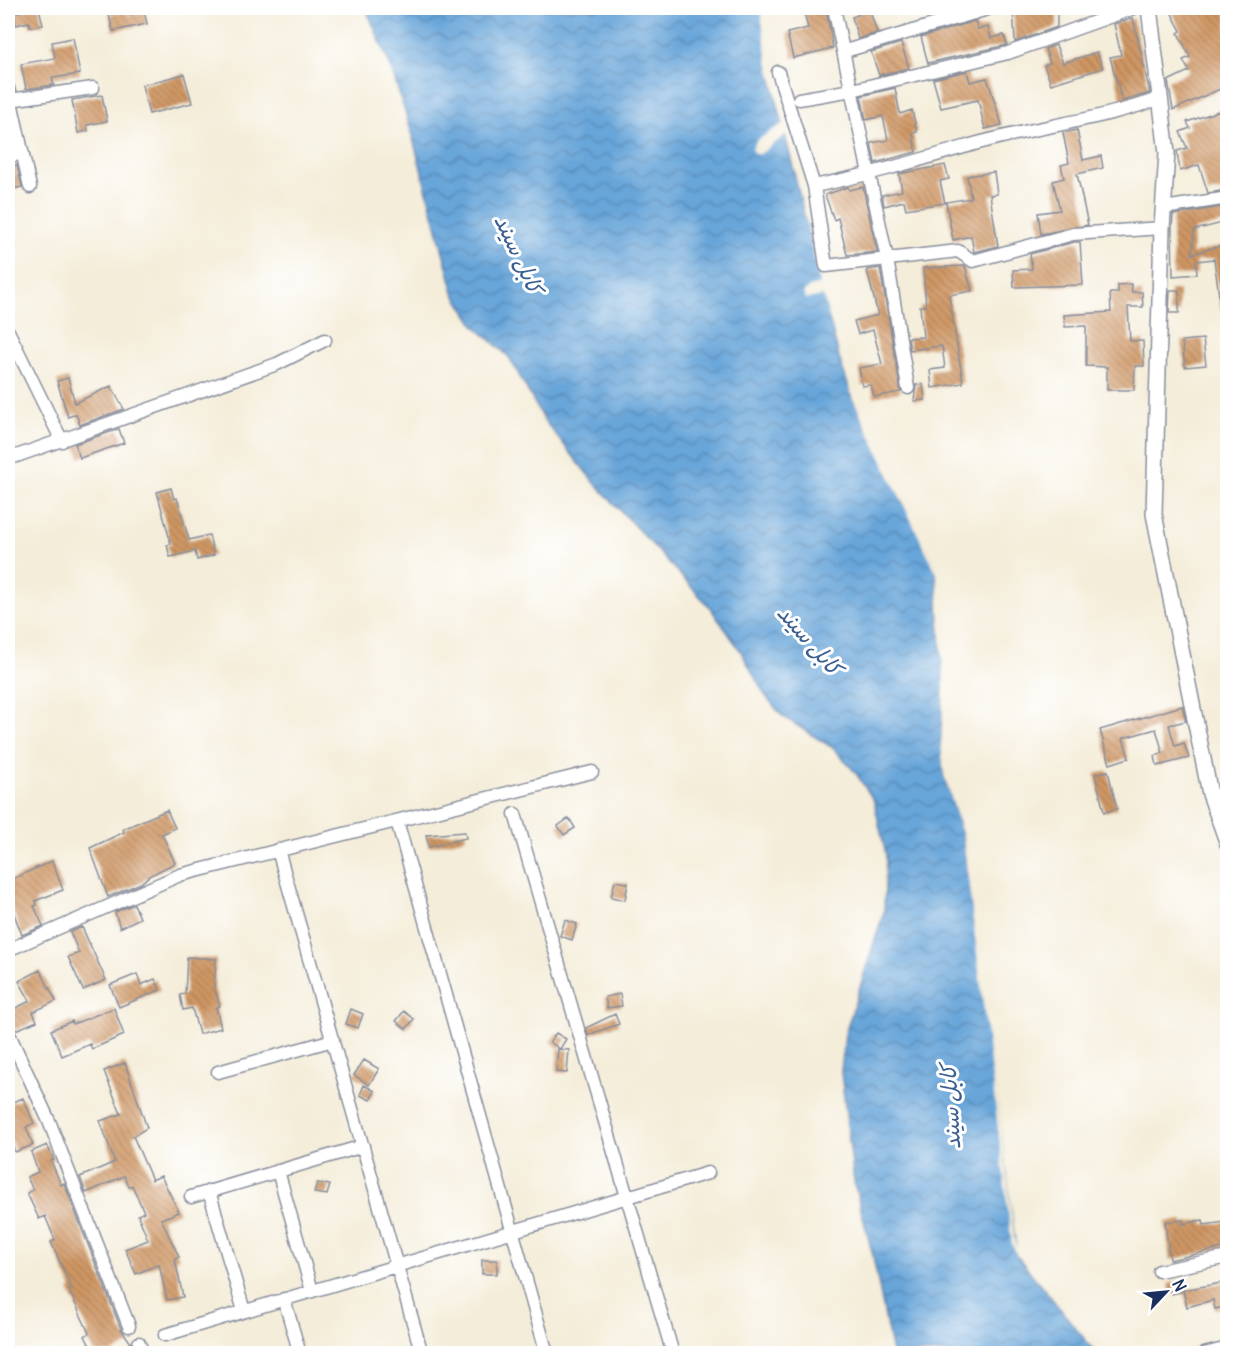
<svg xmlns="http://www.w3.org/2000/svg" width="1235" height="1361" viewBox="0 0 1235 1361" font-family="Delius,'Playpen Sans Arabic',sans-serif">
	<defs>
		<pattern id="water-waves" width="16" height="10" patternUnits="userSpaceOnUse" patternTransform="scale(1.5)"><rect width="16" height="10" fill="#68a5d9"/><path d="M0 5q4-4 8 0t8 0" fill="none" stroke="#5587b3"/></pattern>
		<pattern id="building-back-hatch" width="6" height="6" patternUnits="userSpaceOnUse" patternTransform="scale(1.5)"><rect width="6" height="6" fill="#d09763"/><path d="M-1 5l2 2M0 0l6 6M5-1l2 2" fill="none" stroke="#a87c55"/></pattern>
	</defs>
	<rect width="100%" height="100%" fill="#fff"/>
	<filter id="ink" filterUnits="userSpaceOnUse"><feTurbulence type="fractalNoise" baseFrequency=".0167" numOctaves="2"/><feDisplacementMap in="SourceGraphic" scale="12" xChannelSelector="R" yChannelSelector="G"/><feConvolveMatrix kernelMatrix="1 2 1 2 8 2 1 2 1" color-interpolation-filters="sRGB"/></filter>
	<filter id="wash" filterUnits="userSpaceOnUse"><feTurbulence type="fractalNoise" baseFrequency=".008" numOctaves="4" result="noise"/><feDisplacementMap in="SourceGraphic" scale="24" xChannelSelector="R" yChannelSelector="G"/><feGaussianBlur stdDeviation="1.35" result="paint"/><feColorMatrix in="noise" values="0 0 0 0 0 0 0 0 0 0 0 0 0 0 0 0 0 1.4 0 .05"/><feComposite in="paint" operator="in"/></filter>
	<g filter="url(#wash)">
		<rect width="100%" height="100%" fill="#f4edd9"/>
		<path fill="url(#water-waves)" stroke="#426a9c" stroke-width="1.5" d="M 366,8 L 760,8 L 776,97 L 839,358 L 853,399 L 936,567 L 944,684 L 941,746 L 944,775 L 963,837 L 1017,1256 L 1096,1353 L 892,1353 L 873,1256 L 854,1182 L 841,1072 L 845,1034 L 884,912 L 886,855 L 874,801 L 856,773 L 833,748 L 782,716 L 765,695 L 740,650 L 709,606 L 593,481 L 544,420 L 509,357 L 475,326 L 454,293 L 410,127 L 390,65 Z"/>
		<path fill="#f4edd9" d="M 760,8 L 763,8 L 779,96 L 841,358 L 855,398 L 940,573 L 947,684 L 944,746 L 947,774 L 966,837 L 1015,1243 L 1021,1259 L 1017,1256 L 1012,1244 L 963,837 L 944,775 L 941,746 L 944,684 L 937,574 L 853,399 L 823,296 L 806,299 L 803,293 L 809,287 L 820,284 L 787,134 L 760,154 L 755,154 L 752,149 L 756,141 L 784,123 L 768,61 Z"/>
		<g id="blocks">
			<path fill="url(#building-back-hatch)" d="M 26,8 L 39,8 L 43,25 L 30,27 L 29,22 L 16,25 L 14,13 L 27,10 Z
				M 803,8 L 826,8 L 833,48 L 793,58 L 787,33 L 808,28 Z
				M 856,8 L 869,8 L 877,33 L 858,39 L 852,17 L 858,15 Z
				M 1013,8 L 1057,9 L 1057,27 L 1015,42 Z
				M 1169,8 L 1227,8 L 1227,86 L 1173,110 L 1168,81 L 1189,71 L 1183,60 L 1190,57 L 1178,33 L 1181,31 Z
				M 128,11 L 129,15 L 144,11 L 147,24 L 113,31 L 109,15 Z
				M 1133,18 L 1150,93 L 1122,101 L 1110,57 L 1121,55 L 1114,24 Z
				M 975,21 L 978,29 L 988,27 L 991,38 L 1004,35 L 1007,45 L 928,63 L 921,37 Z
				M 73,38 L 80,74 L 52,78 L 54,85 L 26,89 L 21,64 L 55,58 L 52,42 Z
				M 901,43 L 909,68 L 879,75 L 871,52 Z
				M 1056,45 L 1063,63 L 1097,52 L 1103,68 L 1051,84 L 1044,65 L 1050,63 L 1045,49 Z
				M 967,71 L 970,82 L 987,78 L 1002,125 L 985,129 L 978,100 L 941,108 L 933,79 Z
				M 184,74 L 192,103 L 149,114 L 142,85 Z
				M 895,88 L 900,114 L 912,110 L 917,132 L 913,133 L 916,152 L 875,163 L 871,143 L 888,140 L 883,116 L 866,120 L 861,96 Z
				M 102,95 L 107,121 L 87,125 L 88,131 L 78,133 L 72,100 Z
				M 1227,108 L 1227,190 L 1208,193 L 1199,165 L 1180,171 L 1177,151 L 1187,148 L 1180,132 L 1190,128 L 1187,122 Z
				M 1077,130 L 1083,160 L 1101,156 L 1103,168 L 1077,174 L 1088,225 L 1041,234 L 1038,213 L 1060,210 L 1053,181 L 1064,178 L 1061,165 L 1069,163 L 1063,133 Z
				M 17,165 L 22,187 L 13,189 L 8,167 Z
				M 945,165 L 949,179 L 940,181 L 945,203 L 906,209 L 904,201 L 884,206 L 882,195 L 902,191 L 899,174 Z
				M 994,172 L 997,194 L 990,195 L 998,246 L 974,252 L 971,236 L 953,240 L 946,202 L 971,198 L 967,176 Z
				M 848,187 L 849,190 L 863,187 L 877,252 L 847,255 L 838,218 L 834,220 L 825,195 Z
				M 1227,206 L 1227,222 L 1194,230 L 1192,254 L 1227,244 L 1227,310 L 1221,310 L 1214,259 L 1196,261 L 1197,274 L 1173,276 L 1172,228 L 1173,215 Z
				M 1074,242 L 1080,242 L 1083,285 L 1014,287 L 1013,270 L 1032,269 L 1030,254 Z
				M 965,266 L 972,291 L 949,295 L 963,383 L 932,388 L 930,370 L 945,368 L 942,346 L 910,350 L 908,338 L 923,337 L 920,306 L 926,306 L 923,268 Z
				M 880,268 L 901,392 L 874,397 L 871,385 L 862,386 L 859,368 L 882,364 L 873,330 L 858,334 L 854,321 L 878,315 L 867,270 Z
				M 1131,284 L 1132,292 L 1142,292 L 1143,307 L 1128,307 L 1130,341 L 1143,341 L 1144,366 L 1135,366 L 1134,390 L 1107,390 L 1107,367 L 1086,366 L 1086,326 L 1065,327 L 1064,315 L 1111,312 L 1110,293 L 1118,293 L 1118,285 Z
				M 1170,290 L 1179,290 L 1179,313 L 1169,313 Z
				M 1203,339 L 1206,365 L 1185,367 L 1182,341 Z
				M 68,378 L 75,403 L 111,386 L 124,409 L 80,425 L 76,414 L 68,417 L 57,381 Z
				M 923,384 L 925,400 L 914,401 L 916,385 Z
				M 119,429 L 124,443 L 80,458 L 75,444 Z
				M 171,488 L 174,499 L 177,498 L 189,540 L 209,535 L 214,555 L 197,560 L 195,551 L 170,557 L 167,545 L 171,544 L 157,492 Z
				M 1182,706 L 1186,721 L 1169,725 L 1175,746 L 1184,743 L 1189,758 L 1157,766 L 1155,756 L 1163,753 L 1156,729 L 1123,738 L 1129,758 L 1110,764 L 1100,730 Z
				M 1108,771 L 1117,809 L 1104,812 L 1095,774 Z
				M 167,810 L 175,828 L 162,834 L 175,863 L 149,876 L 141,883 L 108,897 L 90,848 L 124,832 L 123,829 Z
				M 569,818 L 575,828 L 564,835 L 558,826 Z
				M 465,832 L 466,838 L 429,847 L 426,835 Z
				M 52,861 L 63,890 L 35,901 L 37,905 L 34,906 L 43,926 L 22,935 L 8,898 L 8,881 Z
				M 615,881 L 628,883 L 625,900 L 611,897 Z
				M 134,904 L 140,918 L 120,928 L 115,912 Z
				M 565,920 L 577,924 L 572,940 L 560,936 Z
				M 82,927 L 106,980 L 83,990 L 68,957 L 79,953 L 70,932 Z
				M 187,957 L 216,959 L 214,988 L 220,1006 L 216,1007 L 221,1028 L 199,1034 L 192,1008 L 183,1010 L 180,995 L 185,994 Z
				M 40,970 L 56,1001 L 33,1012 L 37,1021 L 16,1030 L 8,1024 L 8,1012 L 30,1001 L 19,981 Z
				M 137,974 L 141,985 L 155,979 L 160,990 L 119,1007 L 110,985 Z
				M 620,994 L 622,1006 L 607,1008 L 605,997 Z
				M 114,1008 L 124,1035 L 92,1049 L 90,1044 L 62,1056 L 51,1030 L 72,1021 L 73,1024 Z
				M 351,1009 L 363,1014 L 358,1028 L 346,1024 Z
				M 404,1011 L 414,1019 L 406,1029 L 396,1021 Z
				M 615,1014 L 619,1024 L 588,1035 L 586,1028 Z
				M 556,1033 L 566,1039 L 560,1049 L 550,1042 Z
				M 558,1049 L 569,1050 L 567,1073 L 556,1072 Z
				M 364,1060 L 379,1069 L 369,1085 L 354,1075 Z
				M 125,1063 L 147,1128 L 133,1136 L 152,1180 L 161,1176 L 179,1212 L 161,1219 L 179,1257 L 175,1259 L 183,1297 L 167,1300 L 159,1264 L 136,1274 L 125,1249 L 148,1240 L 138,1215 L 144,1212 L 132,1185 L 129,1187 L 124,1176 L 86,1193 L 80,1177 L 115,1162 L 100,1121 L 121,1114 L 104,1071 Z
				M 364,1085 L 375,1091 L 370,1100 L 360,1095 Z
				M 23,1098 L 34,1123 L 26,1127 L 33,1145 L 15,1152 L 8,1134 L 8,1104 Z
				M 47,1145 L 54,1160 L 51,1161 L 61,1185 L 64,1183 L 121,1329 L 131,1343 L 113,1353 L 94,1353 L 85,1336 L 89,1333 L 69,1290 L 72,1289 L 51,1242 L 55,1240 L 45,1216 L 39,1219 L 27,1193 L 33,1190 L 27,1177 L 38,1172 L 31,1152 Z
				M 317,1183 L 330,1185 L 327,1195 L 314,1193 Z
				M 1183,1220 L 1183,1224 L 1203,1220 L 1204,1225 L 1225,1222 L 1227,1247 L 1170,1260 L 1165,1222 Z
				M 482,1260 L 497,1260 L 497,1274 L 482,1274 Z
				M 1180,1282 L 1181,1292 L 1171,1294 L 1169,1283 Z
				M 1227,1282 L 1227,1306 L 1215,1309 L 1213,1300 L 1187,1307 L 1183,1290 Z"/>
		</g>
	</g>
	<g filter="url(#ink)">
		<use href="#blocks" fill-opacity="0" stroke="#888e9c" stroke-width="1.5"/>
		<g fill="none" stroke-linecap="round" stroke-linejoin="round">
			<g stroke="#888e9c" stroke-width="15">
				<path id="minor" d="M 834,8 L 887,259 L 908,388
					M 845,51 L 991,8
					M 778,72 L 814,186 L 826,266 L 958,251 L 973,261 L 1073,234 L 1162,228
					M 8,88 L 30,187
					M 799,99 L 852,90 L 1008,53 L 1134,8
					M 10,100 L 93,88
					M 8,157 L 22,153
					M 814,186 C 870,175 923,159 978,143 C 1040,126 1100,120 1161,98
					M 1164,208 L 1228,198
					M 8,331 L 62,441
					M 8,459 L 277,364 L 325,340
					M 515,814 L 673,1354
					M 397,821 L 547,1354
					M 278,850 L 422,1354
					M 8,950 L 180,875 L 592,772
					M 8,1032 L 49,1121 L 129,1326
					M 218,1072 L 333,1040
					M 278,1171 L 312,1291
					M 209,1191 L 244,1311
					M 191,1197 L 363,1146
					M 1159,1271 L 1228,1257
					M 284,1299 L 300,1354
					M 165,1335 L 708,1173
					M 139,1343 L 143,1354
					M 1204,1354 L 1228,1348"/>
			</g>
			<g stroke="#888e9c" stroke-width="18">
				<path id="tertiary" d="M 1149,8 L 1167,153 L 1162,228 L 1154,514 L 1210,794 L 1228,844"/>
			</g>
			<use href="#minor" stroke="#fff" stroke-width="12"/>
			<use href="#tertiary" stroke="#fff" stroke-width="15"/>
		</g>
	</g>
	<g text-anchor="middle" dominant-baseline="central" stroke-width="6" stroke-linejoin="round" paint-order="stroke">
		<g font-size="22" font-style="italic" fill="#3a5e8f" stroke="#fff">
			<text transform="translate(519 254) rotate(65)">کابل سيند</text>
			<text transform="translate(810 640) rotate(49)">کابل سيند</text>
			<text transform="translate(950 1107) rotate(-93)">کابل سيند</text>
		</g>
	</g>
	<rect width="1235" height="1361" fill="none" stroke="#fff" stroke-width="30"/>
	<g transform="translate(1166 1292) rotate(64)" stroke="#ffffff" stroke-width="4.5" paint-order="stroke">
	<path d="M0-4.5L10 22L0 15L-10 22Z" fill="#1b2f5e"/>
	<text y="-9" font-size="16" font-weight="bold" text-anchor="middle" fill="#1b2f5e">N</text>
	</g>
</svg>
